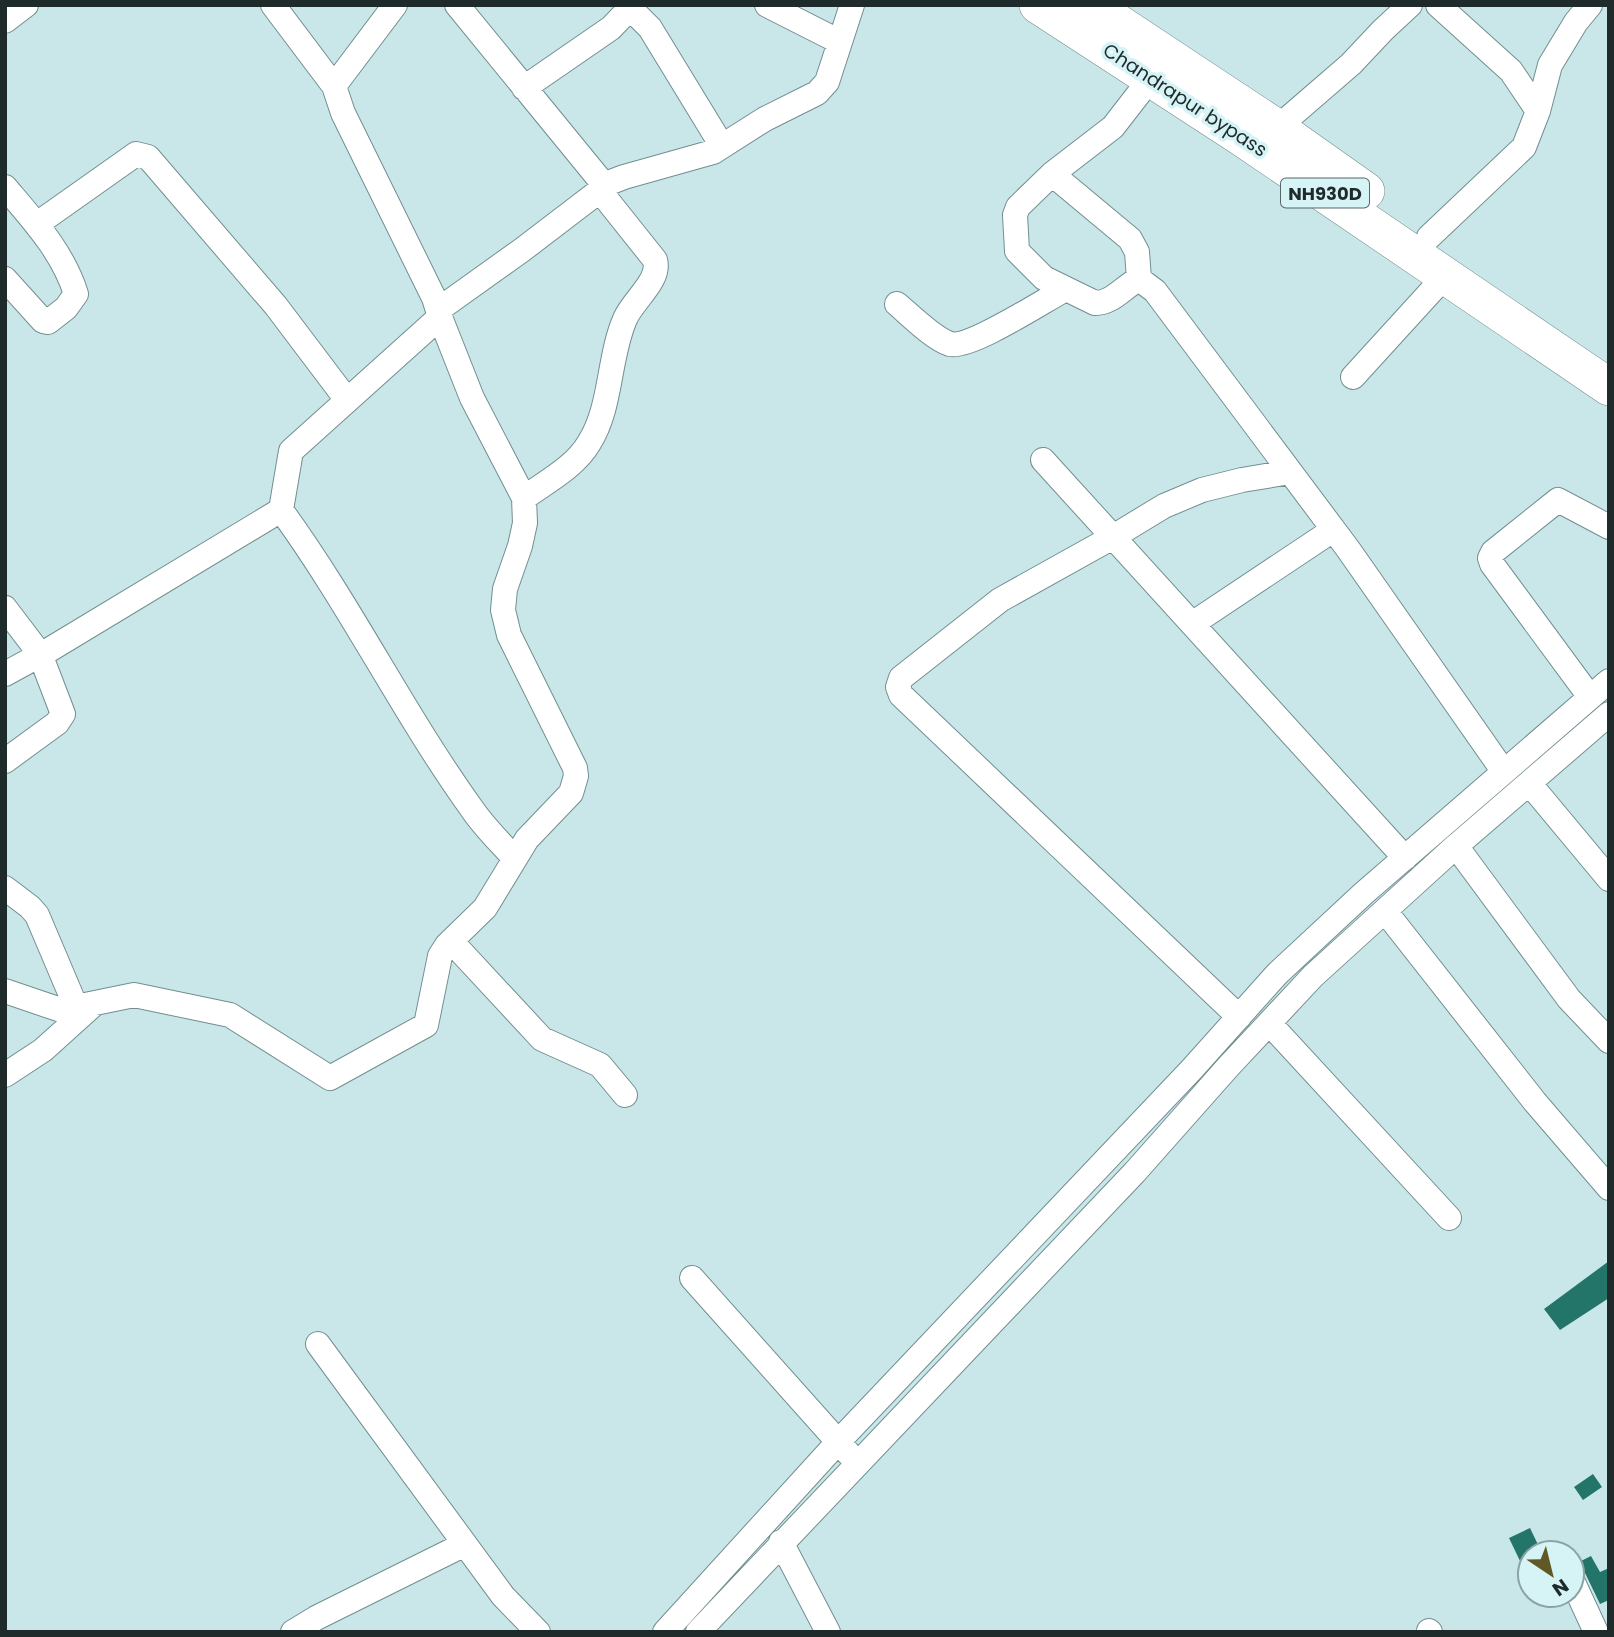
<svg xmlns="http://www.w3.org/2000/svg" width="1614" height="1637" viewBox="0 0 1614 1637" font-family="Poppins,sans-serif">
	<rect width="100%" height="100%" fill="#c9e7e9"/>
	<path fill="#237569" d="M 1609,1261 L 1609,1298 L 1560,1330 L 1544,1309 Z
		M 1593,1474 L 1602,1487 L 1583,1500 L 1574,1487 Z
		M 1530,1528 L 1542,1553 L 1530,1553 L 1530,1582 L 1509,1538 Z
		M 1591,1556 L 1600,1572 L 1609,1568 L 1609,1600 L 1600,1604 L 1585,1573 L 1580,1568 L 1573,1565 Z"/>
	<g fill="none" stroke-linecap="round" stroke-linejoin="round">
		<g stroke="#728e90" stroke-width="26">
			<path id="minor" d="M 273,5 L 334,86
				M 457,5 L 605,186
				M 767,5 L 840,42
				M 1438,5 L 1511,71 L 1538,111
				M 631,9 L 650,28 L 722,146
				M 5,21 L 26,5
				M 1151,78 L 1113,127 L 1052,174 L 1018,207 L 1015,215 L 1017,251 L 1044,278 L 1095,303 C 1113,303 1123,287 1139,279 L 1155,291 L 1348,549 L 1504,772
				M 524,88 L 611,28 L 633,5
				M 1277,128 L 1351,64 L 1383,30 L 1410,5
				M 1052,174 L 1130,239 L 1137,252 L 1139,279
				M 5,187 C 33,220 63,252 76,294 L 66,308 L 48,322 L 43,321 L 5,279
				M 37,224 L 136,154 L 148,157 L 276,306 L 347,400
				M 1429,237 L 1524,147 L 1538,111 L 1550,65 L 1576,22 L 1590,5
				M 897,304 C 911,316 934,339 950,344 C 970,349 1043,301 1064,290
				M 438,310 L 522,250 L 611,182 L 624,177 L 713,152 L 765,119 L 817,93 L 827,82 L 852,5
				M 1353,377 L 1446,275
				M 1043,460 L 1405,858
				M 524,498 C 546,482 575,467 589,443 C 612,407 608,358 625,319 C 633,300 661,280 655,260 L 600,191
				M 281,510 C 351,606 403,713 472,809 C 484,827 500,842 514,858
				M 5,608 L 40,654 L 63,714 L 57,723 L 5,761
				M 1192,624 L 1333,530
				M 5,674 L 49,650 L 281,510 L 291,451 L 440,317 L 434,298 L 343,113 L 334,86 L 395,5
				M 1590,697 L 1492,564 L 1490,558 L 1493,552 L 1558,500 L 1609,527
				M 1529,783 L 1609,879
				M 1456,846 L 1569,999 L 1609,1041
				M 5,888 L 30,907 L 37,915 L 76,1007
				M 1385,911 L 1535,1102 L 1609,1188
				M 451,941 L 542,1039 L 600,1065 L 625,1095
				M 5,991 L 61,1010 L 134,995 L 230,1015 L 330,1078 L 426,1025 L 440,956 L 447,945 L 485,908 L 527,839 L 571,793 L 576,776 L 575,768 L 509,635 L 503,610 L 505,589 L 520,546 L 525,523 L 524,498 L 472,398 L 440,317
				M 1239,1017 L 901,695 L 898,687 L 901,678 L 1000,600 L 1113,537 L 1164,506 L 1202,490 L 1242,480 L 1290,472
				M 1269,1023 L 1449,1218
				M 5,1075 L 43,1050 L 94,1004
				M 692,1278 L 849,1454
				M 318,1344 L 503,1596 L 538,1632
				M 781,1542 L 828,1632
				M 1572,1580 L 1596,1632
				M 1429,1631 L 1430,1632
				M 293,1632 L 316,1618 L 465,1544
				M 665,1632 L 838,1442 L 1192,1069 L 1277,974 L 1364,893 L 1609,681
				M 698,1632 L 1135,1172 L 1228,1067 L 1313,976 L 1456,846 L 1609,714"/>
		</g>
		<g stroke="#728e90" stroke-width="38">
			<path id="highway" d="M 1038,5 L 1241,137 L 1609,387
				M 1091,5 L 1277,128 L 1366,191"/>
		</g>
		<use href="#minor" stroke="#fff" stroke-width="24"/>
		<use href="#highway" stroke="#fff" stroke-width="37"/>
	</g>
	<g text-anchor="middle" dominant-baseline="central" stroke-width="7" stroke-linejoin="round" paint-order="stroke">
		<rect fill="#d6f4f6" stroke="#566768" stroke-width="2" x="1281" y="178.5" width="88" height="29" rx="5"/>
		<g font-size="18" font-weight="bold" fill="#1f2a2b">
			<text x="1325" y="193">NH930D</text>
		</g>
		<g font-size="19" fill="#1f2a2b" stroke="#d6f4f6">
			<text transform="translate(1185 100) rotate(33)">Chandrapur bypass</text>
		</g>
	</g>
	<rect width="1614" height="1637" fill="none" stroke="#1f2a2b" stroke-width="14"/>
	<g transform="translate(1551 1574) rotate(145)"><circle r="33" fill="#d6f4f6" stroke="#8da3a5" stroke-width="2"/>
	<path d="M0-5L12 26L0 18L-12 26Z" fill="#605925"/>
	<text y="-10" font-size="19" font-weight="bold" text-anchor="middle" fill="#1f2a2b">N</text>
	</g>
</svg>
